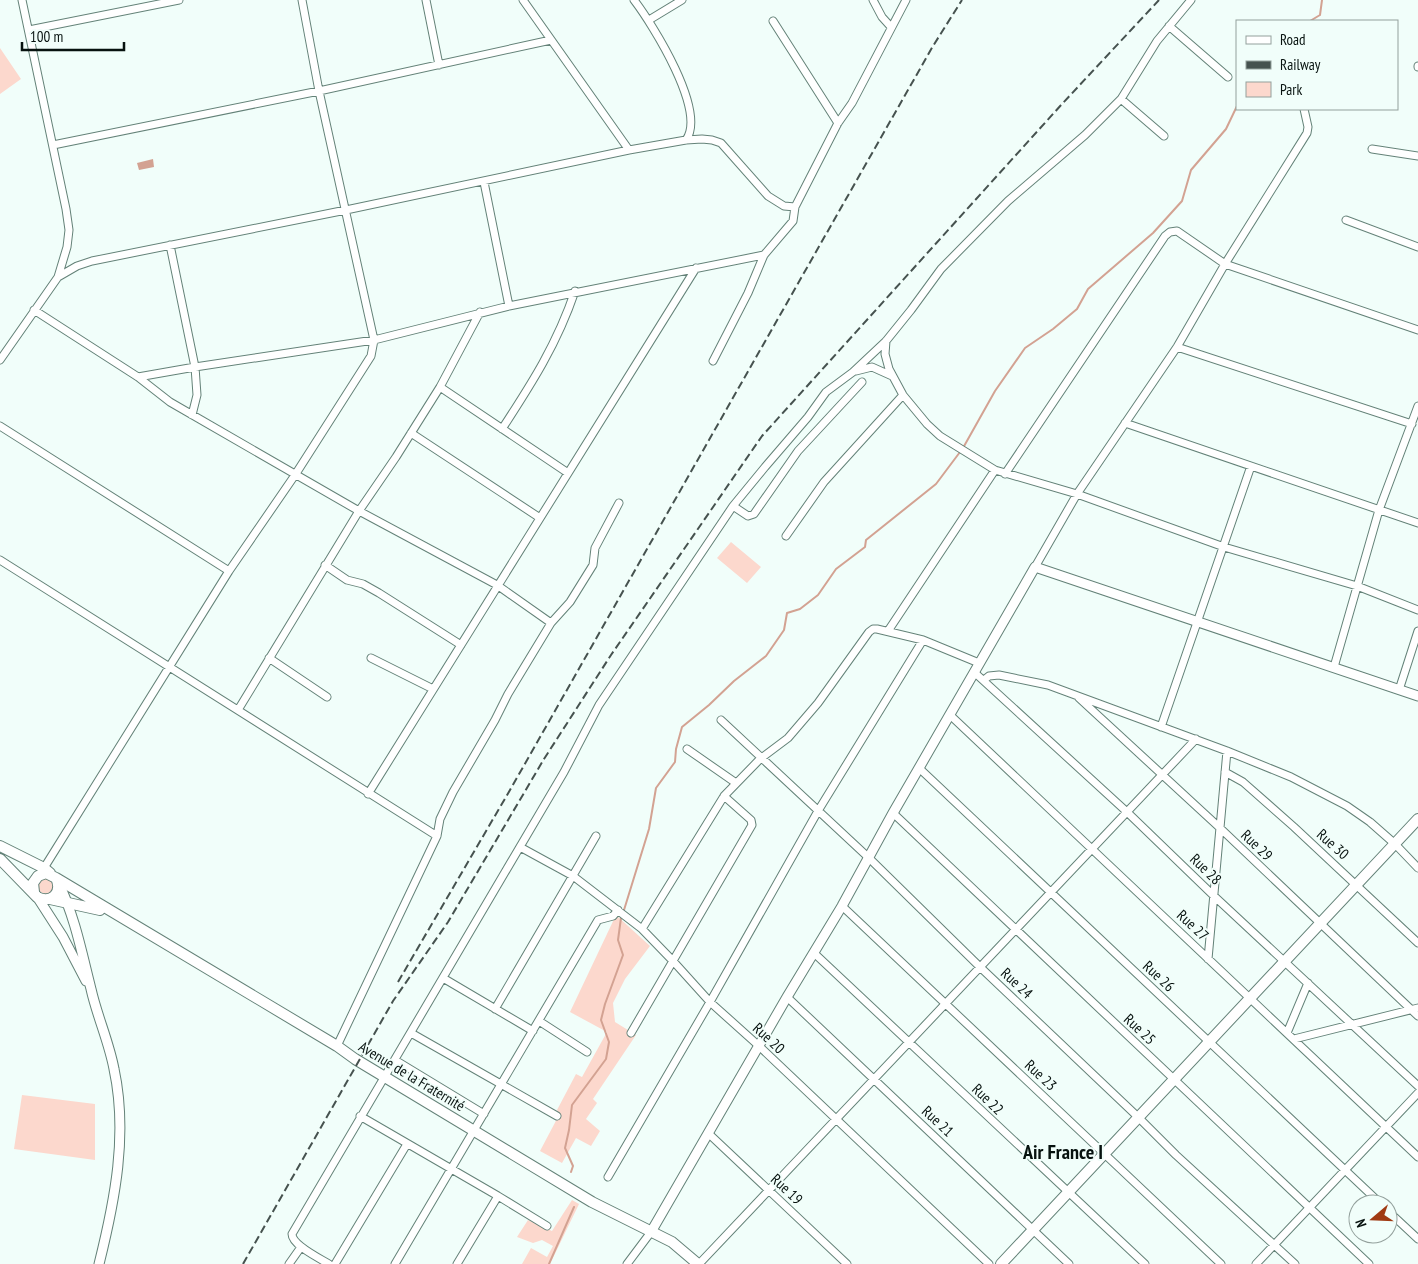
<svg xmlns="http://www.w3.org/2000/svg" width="1418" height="1264" viewBox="0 0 1418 1264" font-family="'PT Sans Narrow',sans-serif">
	<rect width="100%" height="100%" fill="#f1fefa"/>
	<path fill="#fcd8cd" d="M 0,48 L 21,79 L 0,94 Z
		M 731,542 L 761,567 L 747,583 L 717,558 Z
		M38 886a8 8 0 1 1 16 0a8 8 0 1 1-16 0Z
		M 616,915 L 650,946 L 625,979 L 613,1003 L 615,1022 L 636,1035 L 593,1099 L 597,1103 L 586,1119 L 600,1131 L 591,1146 L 576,1138 L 562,1163 L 540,1151 L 559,1115 L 557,1110 L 576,1074 L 582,1077 L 607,1032 L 570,1012 Z
		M 22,1095 L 95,1104 L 95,1160 L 14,1149 Z
		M 572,1200 L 579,1204 L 550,1264 L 522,1264 L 531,1248 L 547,1257 L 553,1246 L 542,1240 L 533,1243 L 517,1237 L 528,1220 L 552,1231 Z"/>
	<path fill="#d3a292" d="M 153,159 L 154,167 L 139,170 L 137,163 Z"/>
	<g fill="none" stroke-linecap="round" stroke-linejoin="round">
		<path stroke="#d3a292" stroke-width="2" d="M 1310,21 L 1320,15 L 1322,0
			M 963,448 L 995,391 L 1025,348 L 1053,329 L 1077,309 L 1088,289 L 1153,233 L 1182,201 L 1191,170 L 1226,129 L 1237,106
			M 624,910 L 649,829 L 656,788 L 675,762 L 676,749 L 682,727 L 709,705 L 734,681 L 766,656 L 784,630 L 787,613 L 800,609 L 818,595 L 836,569 L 865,547 L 866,540 L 936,484 L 960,452
			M 571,1172 L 573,1166 L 565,1148 L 569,1130 L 572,1105 L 606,1059 L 609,1042 L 601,1020 L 605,1004 L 623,955 L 618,940 L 621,918
			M 549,1264 L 574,1207"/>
		<g stroke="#648278" stroke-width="9">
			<path id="minor" d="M 426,0 L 439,65
				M 523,0 L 629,150
				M 634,0 C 653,25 707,111 686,140
				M 873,0 L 882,17 L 891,27
				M 649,20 L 682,0
				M 773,21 L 838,123
				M 1169,26 L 1228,77
				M 29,30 L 179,0
				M 1418,67 L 1418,66
				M 1121,99 L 1164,136
				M 53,145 L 319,91 L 551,40
				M 1372,149 L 1418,156
				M 484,182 L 509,306
				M 1346,220 L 1418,247
				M 170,245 L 195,367 L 374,340 L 509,306 L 764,255
				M 58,277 L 77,266 L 92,261 L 346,210 L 629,150 L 686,140 L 702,139 L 712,140 L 721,143 L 768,196 L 784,206 L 795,207
				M 34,310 L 138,377 L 170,402 L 359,511 L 497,585 L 551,623 L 508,694 L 495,720 L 453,792 L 440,819 L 437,836 L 337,1046
				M 886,341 L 885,354 L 889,369 L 903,395 L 927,424 L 940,436 L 995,470 L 1077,494 L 1224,547 L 1357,586 L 1418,610
				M 1177,347 L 1412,424
				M 0,360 L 58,277 L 67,247 L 69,230 L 66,209 L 22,0
				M 713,361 L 748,293 L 764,255 L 793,221 L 795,207 L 838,123 L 852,103 L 906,0
				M 856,371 L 872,367 L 892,376
				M 138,377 L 195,367 L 197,395 L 192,415
				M 440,387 L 568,473
				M 1125,423 L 1418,523
				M 0,426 L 229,571
				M 502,429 C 532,383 557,344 575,291
				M 411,433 L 540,518
				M 1005,474 L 1165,236 L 1170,232 L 1177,231 L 1225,264 L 1418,330
				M 733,506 L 748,516 L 754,514 L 798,451 L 862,382
				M 786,536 L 824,482 L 903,395
				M 0,560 L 437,836
				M 325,565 L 347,580 L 363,584 L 379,593 L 461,645
				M 1035,567 L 1077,494 L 1177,347 L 1225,264 L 1307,133 L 1308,127 L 1304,109
				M 551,623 L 570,602 L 593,565 L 595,548 L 619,503
				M 888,631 L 995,470
				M 269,658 L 327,697
				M 371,658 L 433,689
				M 1334,667 L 1379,510 L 1418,406
				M 974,672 L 1127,812 L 1214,896 L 1418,1086
				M 984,680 L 989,676 L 999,675 L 1048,685 L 1227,751 L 1291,777 L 1347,806 L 1370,822 L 1395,844 L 1418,868
				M 1399,690 L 1418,631
				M 1079,698 L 1220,828 L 1418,1016
				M 238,710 L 359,511 L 396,457 L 440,387 L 480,312
				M 950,715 L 1418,1157
				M 721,720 L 869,858 L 980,967 L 1138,1117 L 1176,1155 L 1295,1264
				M 1161,727 L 1251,466
				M 687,749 L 736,783
				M 919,768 L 1381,1204
				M 1225,772 L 1243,782 L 1294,827 L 1418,943
				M 368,794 L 696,268
				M 893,813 L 1369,1264
				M 520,847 L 573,876 L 642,929 L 673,961 L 710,1002 L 759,1046 L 989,1264
				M 44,868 L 229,571 L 295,475 L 371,356 L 374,340 L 319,91 L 302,0
				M 842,906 L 1221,1264
				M 642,929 L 724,796 L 760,759 L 788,738 L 818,703 L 869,632 L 873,629 L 877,629 L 923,640 L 979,663
				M 814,953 L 1145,1264
				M 1208,959 L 1227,751
				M 443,978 L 533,1031
				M 787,997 L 1069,1264
				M 495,1009 L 596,836
				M 539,1021 L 587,1052
				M 411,1033 L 557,1116
				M 631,1033 L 752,825 L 751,820 L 724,796
				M 1287,1033 L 1308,983
				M 1294,1039 L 1418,1008
				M 395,1060 L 484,1114
				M 360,1116 L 498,1196 L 547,1226
				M 708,1133 L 847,1264
				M 608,1177 L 710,1002 L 818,811 L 923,640
				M 1388,1211 L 1418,1239
				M 289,1264 L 301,1247
				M 329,1264 C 319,1258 292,1245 292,1234 L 564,772 L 599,705 L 733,506 L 765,467 L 808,417 L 826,392 L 853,372 L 886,341 L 911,310 L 941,269 L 1008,201 L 1085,135 L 1121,99 L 1157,41 L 1191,0
				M 335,1264 L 407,1144
				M 395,1264 L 598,920 L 613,916 L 618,910
				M 457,1264 L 498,1196
				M 627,1264 L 651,1232
				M 699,1264 L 1196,739
				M 1256,1264 L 1418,1093"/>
		</g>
		<g stroke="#648278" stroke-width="11">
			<path id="tertiary" d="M 59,884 C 75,917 82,954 91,989 C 97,1016 109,1042 114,1069 C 128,1134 115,1200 99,1264
				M 36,895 L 63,937 L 86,981
				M 651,1232 L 787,997 L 842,906 L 893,813 L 1035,567 L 1418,696"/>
		</g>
		<g stroke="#648278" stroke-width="12">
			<path id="secondary" d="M 0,846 L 44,868 L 50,873
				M 0,859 L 37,897 C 51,904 63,893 56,878 L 46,873 L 38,876 L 33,883 L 34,892
				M 56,878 L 337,1046 L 355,1059 L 592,1202 L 672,1242 L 698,1264
				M 50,899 L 100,910
				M 1001,1264 L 1418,819"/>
		</g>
		<use href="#minor" stroke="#fff" stroke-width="7"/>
		<use href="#tertiary" stroke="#fff" stroke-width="9"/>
		<use href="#secondary" stroke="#fff" stroke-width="10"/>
		<path stroke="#46524f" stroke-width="2" stroke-dasharray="8 4" stroke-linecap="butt" d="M 398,982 L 510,790 L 933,46 L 962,0
			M 243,1264 L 393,1001 L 448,922 L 544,759 L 611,655 L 762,436 L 1062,104 L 1159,0"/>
	</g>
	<g text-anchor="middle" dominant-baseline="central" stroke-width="4" stroke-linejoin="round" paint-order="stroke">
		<g font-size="15" fill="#07120f" stroke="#f1fefa">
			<text transform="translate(1333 844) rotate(42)">Rue 30</text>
			<text transform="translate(1257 845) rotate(44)">Rue 29</text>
			<text transform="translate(1206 869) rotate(44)">Rue 28</text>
			<text transform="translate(1193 925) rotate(43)">Rue 27</text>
			<text transform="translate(1159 976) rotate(43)">Rue 26</text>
			<text transform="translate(1017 983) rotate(43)">Rue 24</text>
			<text transform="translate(1140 1029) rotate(43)">Rue 25</text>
			<text transform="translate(769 1038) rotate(43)">Rue 20</text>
			<text transform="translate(1041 1075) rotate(43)">Rue 23</text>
			<text transform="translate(412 1076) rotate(31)">Avenue de la Fraternité</text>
			<text transform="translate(988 1099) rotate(44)">Rue 22</text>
			<text transform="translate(938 1121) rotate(43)">Rue 21</text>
			<text transform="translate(787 1189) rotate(43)">Rue 19</text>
		</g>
		<g font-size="20" font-weight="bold" fill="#07120f" stroke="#f1fefa">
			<text x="1063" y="1152">Air France I</text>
		</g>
	</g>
	<rect x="1236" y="20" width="162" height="90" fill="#f1fefa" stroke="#93a09c"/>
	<rect x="1246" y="36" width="25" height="8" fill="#ffffff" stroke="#93a09c"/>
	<text x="1280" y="45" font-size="15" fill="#07120f">Road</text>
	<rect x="1246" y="61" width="25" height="8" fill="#46524f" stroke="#93a09c"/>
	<text x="1280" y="70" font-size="15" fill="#07120f">Railway</text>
	<rect x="1246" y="82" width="25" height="15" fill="#fcd8cd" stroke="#93a09c"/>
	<text x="1280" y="95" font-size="15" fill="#07120f">Park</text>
	<g transform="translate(1373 1219) rotate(251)"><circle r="24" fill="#f1fefa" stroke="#93a09c"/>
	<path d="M0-4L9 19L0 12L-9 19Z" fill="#a03a13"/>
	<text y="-8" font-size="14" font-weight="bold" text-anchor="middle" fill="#07120f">N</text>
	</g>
	<path d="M22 42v8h102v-8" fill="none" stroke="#07120f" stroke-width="2.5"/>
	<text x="30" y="42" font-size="15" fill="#07120f" stroke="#f1fefa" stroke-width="4" paint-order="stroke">100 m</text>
</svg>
